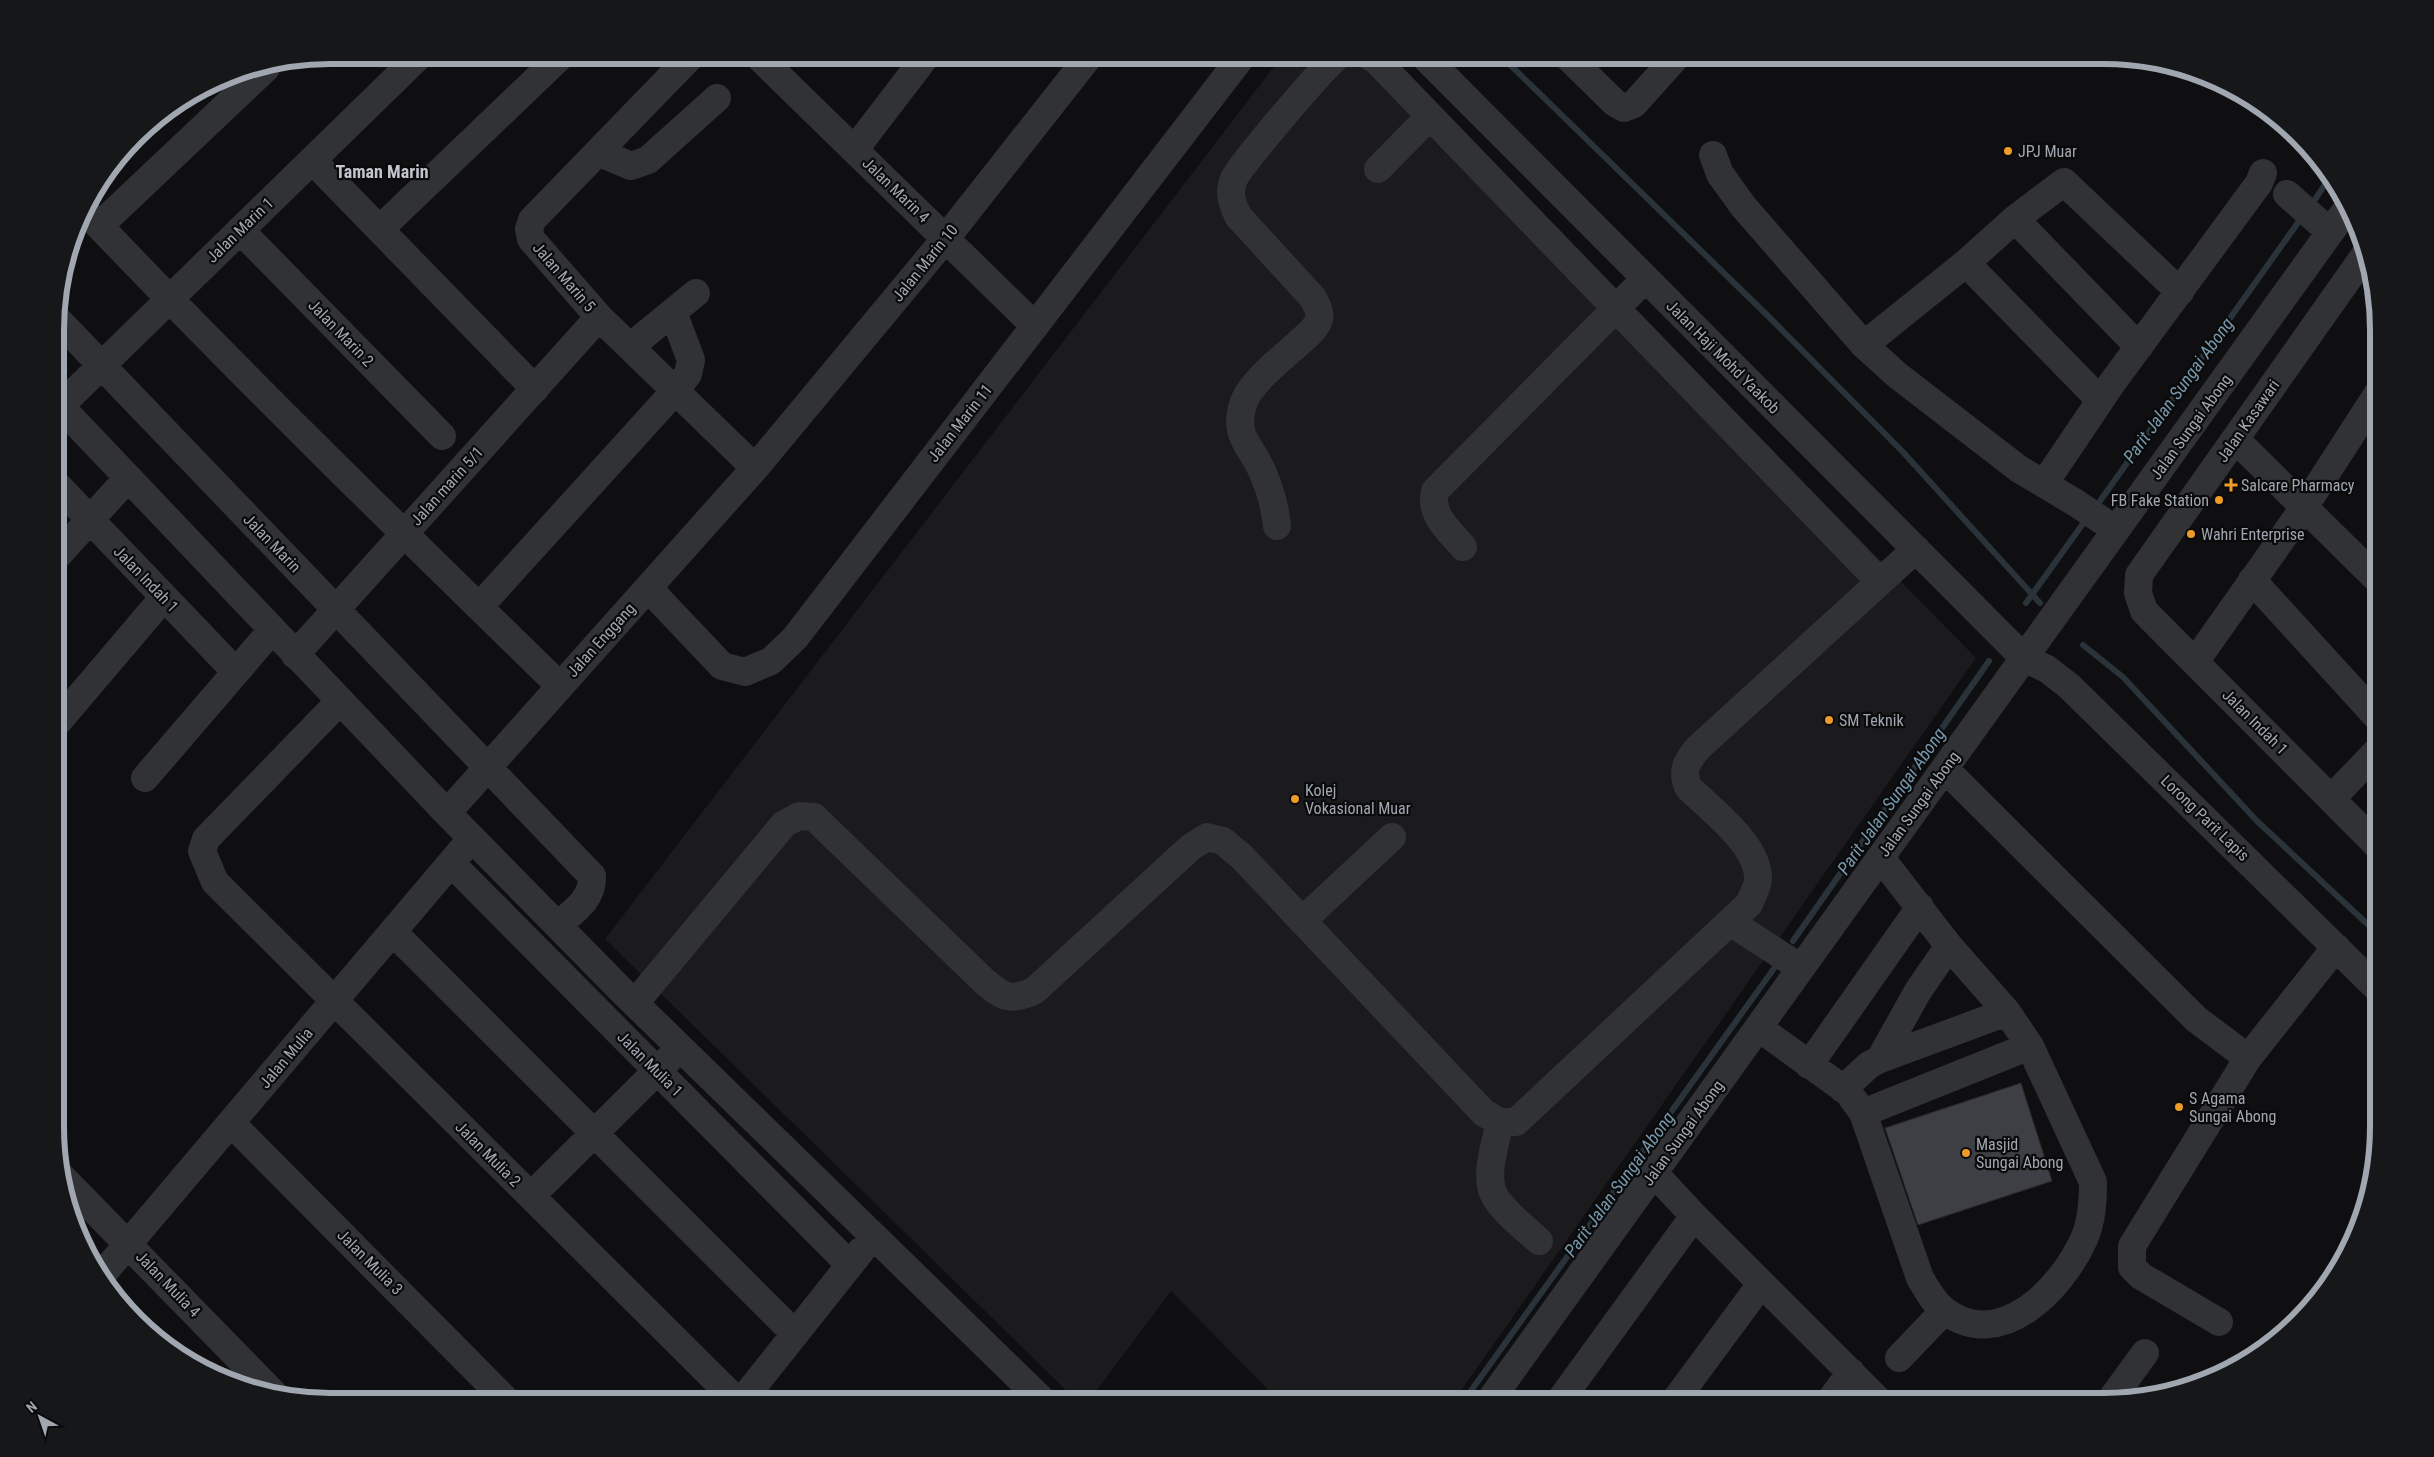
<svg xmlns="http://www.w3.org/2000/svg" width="2434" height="1457" viewBox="0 0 2434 1457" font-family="'Roboto Condensed',sans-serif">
	<rect width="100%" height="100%" fill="#0f0f11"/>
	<path fill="#1b1b1d" d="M 1283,55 L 1386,55 L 1976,658 L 1453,1402 L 1280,1402 L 1171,1291 L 1088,1402 L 1078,1402 L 605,939 Z"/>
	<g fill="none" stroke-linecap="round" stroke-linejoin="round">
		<path stroke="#293339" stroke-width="6" d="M 1500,55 L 1767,315 L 1902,451 L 2040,603
			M 2310,207 L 2330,177
			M 2095,508 L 2302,217
			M 2026,603 L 2087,518
			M 2083,645 L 2123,677 L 2257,821 L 2378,934
			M 1793,941 L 1989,661
			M 1463,1402 L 1775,967"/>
	</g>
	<path fill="#3e3f44" stroke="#29292d" d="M 2021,1083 L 2052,1181 L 1918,1225 L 1885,1128 Z"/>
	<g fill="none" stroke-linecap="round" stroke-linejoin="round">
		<path stroke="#303235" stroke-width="28" d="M 692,55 L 532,220 L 529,229 L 531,239 L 599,317 L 755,468
			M 757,55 L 1035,326
			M 1367,55 L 1376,60 L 1880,582
			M 1423,55 L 2024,658 L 2047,669 L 2069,686 L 2378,989
			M 1566,55 L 1615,103 L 1624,108 L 1634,104 L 1678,55
			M 855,149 L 927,55
			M 598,152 L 631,166 L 648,160 L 717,98
			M 1713,155 L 1720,174 L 1743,206 L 1864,345 L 1897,375 L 2019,469 L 2076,503 L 2116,530
			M 312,160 L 535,389
			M 1378,169 L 1430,116
			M 2287,194 L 2330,232
			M 83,209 C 238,372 399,529 560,686
			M 2015,219 L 2139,347
			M 99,226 L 266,68
			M 380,229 L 562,55
			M 240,230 L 442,436
			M 2367,252 L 2139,575 L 2138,593 L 2144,611 L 2378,846
			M 1966,263 L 2015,219 L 2064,182 L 2180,292
			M 57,319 L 592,876 C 593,899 574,911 558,925
			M 1864,345 L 1966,263 L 2100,400
			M 630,347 L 696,293
			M 57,403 L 447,813 L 621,990 L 1044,1402
			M 60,406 L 420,55
			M 2235,439 L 2378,580
			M 2044,484 L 2112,383 L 2259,183 L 2263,173
			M 57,485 L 236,672
			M 1277,526 C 1275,506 1270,489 1262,471 C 1251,445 1233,437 1243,404 C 1250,382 1285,356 1302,340 C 1308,335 1317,327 1319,319 C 1321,312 1316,304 1313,298 L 1238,216 C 1232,203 1228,192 1234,179 C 1239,166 1330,59 1339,55
			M 1463,547 C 1449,530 1429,515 1435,491 L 1645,279
			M 57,556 L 128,478
			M 2252,580 L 2378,718
			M 648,588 L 722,666 L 745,672 L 771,661 L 795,638 L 1243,55
			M 479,607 L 675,391 L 688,374 L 691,360 L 673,312
			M 295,655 L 599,317
			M 2195,662 L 2305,506 L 2378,393
			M 340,701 L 206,839 L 202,851 L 215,882 L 738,1402
			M 57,723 L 164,597
			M 1945,769 L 2196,1019 L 2248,1058 L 2336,947
			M 145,778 L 272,630
			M 2331,799 L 2378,750
			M 447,813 L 755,468 L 946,238 L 1090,55
			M 451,863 L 850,1265
			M 1302,921 L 1392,837
			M 1730,922 L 1801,968
			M 393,932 L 795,1334
			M 635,1003 L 784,824 L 799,816 L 814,817 L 984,981 C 1004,998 1009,1001 1034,991 L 1191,847 L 1207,837 L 1223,841 L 1242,857 L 1484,1113 L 1500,1122 L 1516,1122 L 1749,904 C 1752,896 1758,887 1758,879 C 1759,845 1711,810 1688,787 C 1681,770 1687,761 1698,748 L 1916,549
			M 1759,1028 L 1848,1092 L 1863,1113 L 1920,1278 C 1927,1290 1934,1303 1945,1311 C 2001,1353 2062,1288 2084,1239 C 2092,1221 2093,1201 2093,1182 L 2030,1046 L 2007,1012 L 1949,946 L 1881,858
			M 1880,1059 L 1918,991 L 1949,946
			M 1809,1065 L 1920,907
			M 1843,1089 L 1869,1065 L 1880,1059 L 2007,1012
			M 1863,1113 L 2030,1046
			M 1500,1122 C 1496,1142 1486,1170 1492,1190 C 1497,1207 1526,1229 1539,1241
			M 231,1123 L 508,1402
			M 1654,1173 L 1694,1216 L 1880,1402
			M 60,1175 L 275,1395
			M 531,1196 L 670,1058
			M 100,1277 L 472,838
			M 2219,1322 L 2141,1276 L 2132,1267 L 2132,1246 L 2248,1058
			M 1899,1358 L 1944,1311
			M 2110,1401 L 2145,1353
			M 741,1402 L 861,1251
			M 1489,1402 L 2349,206
			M 1559,1402 L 1694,1216
			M 1674,1402 L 1761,1284
			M 1829,1402 L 1851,1372"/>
	</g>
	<g fill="#ef9b28" stroke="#0a0a0b" stroke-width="2">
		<circle cx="2008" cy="151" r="5"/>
		<path d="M2228.5 477.5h5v5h5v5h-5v5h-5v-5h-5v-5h5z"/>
		<circle cx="2219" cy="500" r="5"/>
		<circle cx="2191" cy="534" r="5"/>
		<circle cx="1829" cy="720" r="5"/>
		<circle cx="1295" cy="799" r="5"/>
		<circle cx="2179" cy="1107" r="5"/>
		<circle cx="1966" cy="1153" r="5"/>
	</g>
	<g text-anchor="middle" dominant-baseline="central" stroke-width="4.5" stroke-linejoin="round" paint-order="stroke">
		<g font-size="16" fill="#a0a7b1" stroke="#0a0a0b" text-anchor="start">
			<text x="2018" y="151">JPJ Muar</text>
			<text x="2241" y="485">Salcare Pharmacy</text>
			<text x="2209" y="500" text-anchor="end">FB Fake Station</text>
			<text x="2201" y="534">Wahri Enterprise</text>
			<text x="1839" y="720">SM Teknik</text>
			<text x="1305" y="790">Kolej<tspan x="1305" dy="18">Vokasional Muar</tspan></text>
			<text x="2189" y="1098">S Agama<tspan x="2189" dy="18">Sungai Abong</tspan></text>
			<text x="1976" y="1144">Masjid<tspan x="1976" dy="18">Sungai Abong</tspan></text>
		</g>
		<g font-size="16" fill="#a0a7b1" stroke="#0a0a0b">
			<text transform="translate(896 190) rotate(44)">Jalan Marin 4</text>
			<text transform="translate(240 230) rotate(-44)">Jalan Marin 1</text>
			<text transform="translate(925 263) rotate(-51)">Jalan Marin 10</text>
			<text transform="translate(564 277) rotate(49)">Jalan Marin 5</text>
			<text transform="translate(341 333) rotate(46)">Jalan Marin 2</text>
			<text transform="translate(1723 357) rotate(45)">Jalan Haji Mohd Yaakob</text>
			<text transform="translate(2248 421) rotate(-55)">Jalan Kasawari</text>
			<text transform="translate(960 423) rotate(-52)">Jalan Marin 11</text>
			<text transform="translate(2191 427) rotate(-54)">Jalan Sungai Abong</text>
			<text transform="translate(447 486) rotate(-48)">Jalan marin 5/1</text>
			<text transform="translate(272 543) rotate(46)">Jalan Marin</text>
			<text transform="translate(146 579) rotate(46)">Jalan Indah 1</text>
			<text transform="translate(601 640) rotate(-48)">Jalan Enggang</text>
			<text transform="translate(2255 722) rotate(45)">Jalan Indah 1</text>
			<text transform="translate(1919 804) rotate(-54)">Jalan Sungai Abong</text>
			<text transform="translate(2205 818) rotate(44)">Lorong Parit Lapis</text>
			<text transform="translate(286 1058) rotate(-50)">Jalan Mulia</text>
			<text transform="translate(650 1064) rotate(45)">Jalan Mulia 1</text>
			<text transform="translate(1683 1133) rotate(-54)">Jalan Sungai Abong</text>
			<text transform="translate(488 1154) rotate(45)">Jalan Mulia 2</text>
			<text transform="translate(370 1262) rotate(45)">Jalan Mulia 3</text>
			<text transform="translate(168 1284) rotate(46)">Jalan Mulia 4</text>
		</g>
		<g font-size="18" font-weight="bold" fill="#c1c6ce" stroke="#0a0a0b">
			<text x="382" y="171">Taman Marin</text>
		</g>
		<g font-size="18" font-style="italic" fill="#7798ad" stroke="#0a0a0b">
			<text transform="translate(2178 390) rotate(-54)">Parit Jalan Sungai Abong</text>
			<text transform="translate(1891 801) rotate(-55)">Parit Jalan Sungai Abong</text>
			<text transform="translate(1619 1184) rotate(-54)">Parit Jalan Sungai Abong</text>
		</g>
	</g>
	<path d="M0 0H2434V1457H0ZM330 64H2104A266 266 0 0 1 2370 330V1127A266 266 0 0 1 2104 1393H330A266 266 0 0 1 64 1127V330A266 266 0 0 1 330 64Z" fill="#161718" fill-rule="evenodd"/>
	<path fill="none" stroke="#a0a7b1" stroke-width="6" d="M330 64H2104A266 266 0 0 1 2370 330V1127A266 266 0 0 1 2104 1393H330A266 266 0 0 1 64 1127V330A266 266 0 0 1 330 64Z"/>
	<g transform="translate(40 1417) rotate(320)" stroke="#0a0a0b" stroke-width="4" paint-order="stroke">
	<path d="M0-4L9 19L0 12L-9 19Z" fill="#a0a7b1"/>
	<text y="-8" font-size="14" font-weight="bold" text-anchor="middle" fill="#a0a7b1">N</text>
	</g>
</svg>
